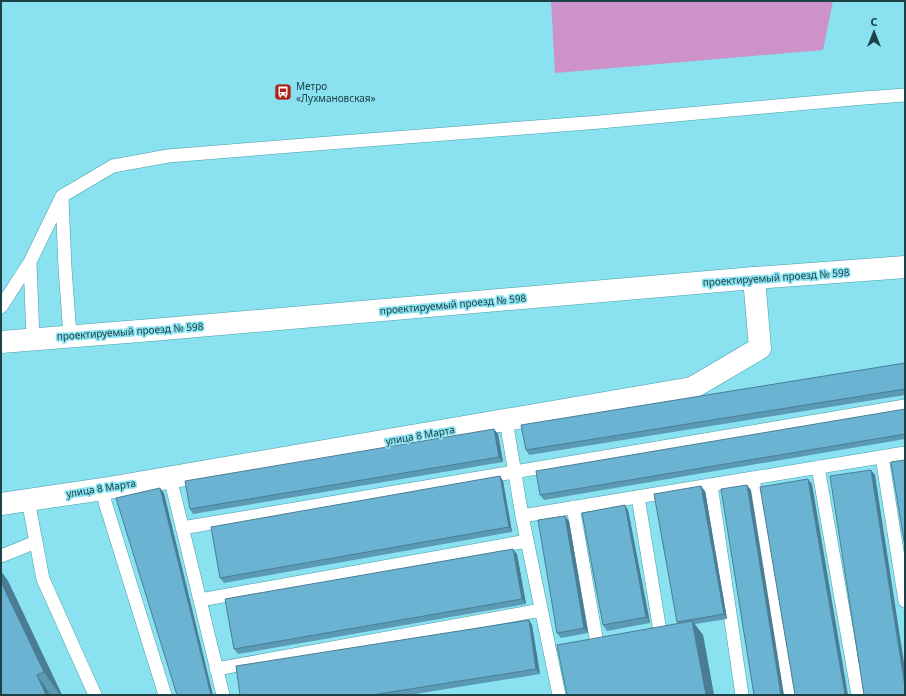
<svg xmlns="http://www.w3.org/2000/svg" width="906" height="696" viewBox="0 0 906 696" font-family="'Noto Sans',sans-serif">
	<rect width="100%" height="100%" fill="#8ae1ef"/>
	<path fill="#cd92ca" d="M 551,1 L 833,1 L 823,50 L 555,73 Z"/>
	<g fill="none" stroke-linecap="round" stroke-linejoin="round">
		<g stroke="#469fac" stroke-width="14">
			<path id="service" d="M 62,198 L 65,268 L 70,336
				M 30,262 L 33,339
				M 1,307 L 30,262 L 62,196 L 113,166 L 168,156 L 329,143 L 600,122 L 864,98 L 905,95
				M 506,420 L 522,516 L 559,695
				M 882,457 L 905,601
				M 818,467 L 858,695
				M 170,477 L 223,695
				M 753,478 L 789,695
				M 711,485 L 742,695
				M 103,489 L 105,502 L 165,695
				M 638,497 L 660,631
				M 28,500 L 36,542
				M 573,507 L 597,643
				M 522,516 L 905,453
				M 182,528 L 905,406
				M 1,556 L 36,542 L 43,579 L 95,695
				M 200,600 L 527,541
				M 216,669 L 541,610"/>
		</g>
		<g stroke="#469fac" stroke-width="23">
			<path id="minor" d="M 1,504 L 103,489 L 692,388 L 716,374 L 760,348 L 754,278"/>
		</g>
		<g stroke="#469fac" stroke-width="23">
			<path id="tertiary" d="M 1,342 L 152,330 L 754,278 L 905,267"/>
		</g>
		<use href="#service" stroke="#fff" stroke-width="13"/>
		<use href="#minor" stroke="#fff" stroke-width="22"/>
		<use href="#tertiary" stroke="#fff" stroke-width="22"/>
	</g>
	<path fill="#5b9ab5" d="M 905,363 L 905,395 L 529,455 L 526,450 Z
		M 905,409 L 905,439 L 544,500 L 540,495 Z
		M 498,434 L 503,462 L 193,514 L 190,509 Z
		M 500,476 L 503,481 L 512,532 L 224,583 L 220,578 Z
		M 705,491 L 727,619 L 695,624 L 703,635 L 714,695 L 567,695 L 678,623 L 677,622 Z
		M 628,510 L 650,623 L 607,631 L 603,625 Z
		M 569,521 L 588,633 L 561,638 L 557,633 Z
		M 517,554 L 526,604 L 238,654 L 234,649 Z
		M 1,571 L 8,581 L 62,695 L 1,695 Z
		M 529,620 L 532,625 L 540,674 L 409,695 L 240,695 Z"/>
	<path fill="#4a7d94" d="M 494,429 L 498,434 L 503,462 L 499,457 Z
		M 871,470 L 875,475 L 905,669 L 905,687 Z
		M 500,476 L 503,481 L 512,532 L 509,527 Z
		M 808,479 L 812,484 L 848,695 L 845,695 Z
		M 747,485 L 751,490 L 784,695 L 781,695 Z
		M 701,486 L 705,491 L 727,619 L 724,614 Z
		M 160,488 L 164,493 L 213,695 L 211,695 Z
		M 625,505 L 628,510 L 650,623 L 646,617 Z
		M 565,516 L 569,521 L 588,633 L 584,628 Z
		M 513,549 L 517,554 L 526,604 L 522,599 Z
		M 1,571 L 8,581 L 62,695 L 60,695 L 44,672 L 1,582 Z
		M 529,620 L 532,625 L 540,674 L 536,669 Z
		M 692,621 L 703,635 L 714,695 L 706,695 Z
		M 37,675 L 51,695 L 46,695 Z"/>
	<path fill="#6ab3d3" stroke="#4a7d94" d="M 905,363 L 905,389 L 526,450 L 521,425 Z
		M 905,409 L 905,434 L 540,495 L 536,471 Z
		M 494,429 L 499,457 L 190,509 L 185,481 Z
		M 905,460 L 905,547 L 891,462 Z
		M 871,470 L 905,687 L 905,695 L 864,695 L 830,476 Z
		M 500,476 L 509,527 L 220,578 L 211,527 Z
		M 808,479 L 845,695 L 795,695 L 760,487 Z
		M 747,485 L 781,695 L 754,695 L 721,489 Z
		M 701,486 L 724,614 L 677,622 L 654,494 Z
		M 160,488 L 211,695 L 177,695 L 116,498 Z
		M 625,505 L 646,617 L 603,625 L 582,513 Z
		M 565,516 L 584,628 L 557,633 L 538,520 Z
		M 513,549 L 522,599 L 234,649 L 225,599 Z
		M 1,582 L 44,672 L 37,675 L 46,695 L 1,695 Z
		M 529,620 L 536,669 L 372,695 L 240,695 L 236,666 Z
		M 692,621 L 706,695 L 567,695 L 557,645 Z"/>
	<defs>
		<g id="bus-square" transform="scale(0.9)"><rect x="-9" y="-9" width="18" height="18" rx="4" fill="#af1f1a" stroke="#8ae1ef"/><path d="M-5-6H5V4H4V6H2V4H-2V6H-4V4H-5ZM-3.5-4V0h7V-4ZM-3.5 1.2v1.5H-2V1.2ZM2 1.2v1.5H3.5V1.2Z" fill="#fff"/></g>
	</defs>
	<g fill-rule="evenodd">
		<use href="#bus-square" x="283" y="92"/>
	</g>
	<g text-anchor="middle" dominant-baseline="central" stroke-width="3.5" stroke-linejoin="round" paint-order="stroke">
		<g font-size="10" fill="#1c4147" stroke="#8ae1ef" text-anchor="start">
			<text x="296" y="86">Метро<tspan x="296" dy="12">«Лухмановская»</tspan></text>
		</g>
		<g font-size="10" fill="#1c4147" stroke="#8ae1ef">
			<text transform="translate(776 277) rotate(-4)">проектируемый проезд № 598</text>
			<text transform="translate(453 304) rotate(-5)">проектируемый проезд № 598</text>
			<text transform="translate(130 331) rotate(-4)">проектируемый проезд № 598</text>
			<text transform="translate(420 435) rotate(-10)">улица 8 Марта</text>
			<text transform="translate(101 488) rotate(-9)">улица 8 Марта</text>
		</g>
	</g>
	<rect width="906" height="696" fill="none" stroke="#1c4147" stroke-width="4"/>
	<g transform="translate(874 32)" stroke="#8ae1ef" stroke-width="3" paint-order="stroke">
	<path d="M0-3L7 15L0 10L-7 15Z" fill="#1c4147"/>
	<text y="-6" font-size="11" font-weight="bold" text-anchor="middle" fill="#1c4147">С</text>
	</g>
</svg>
